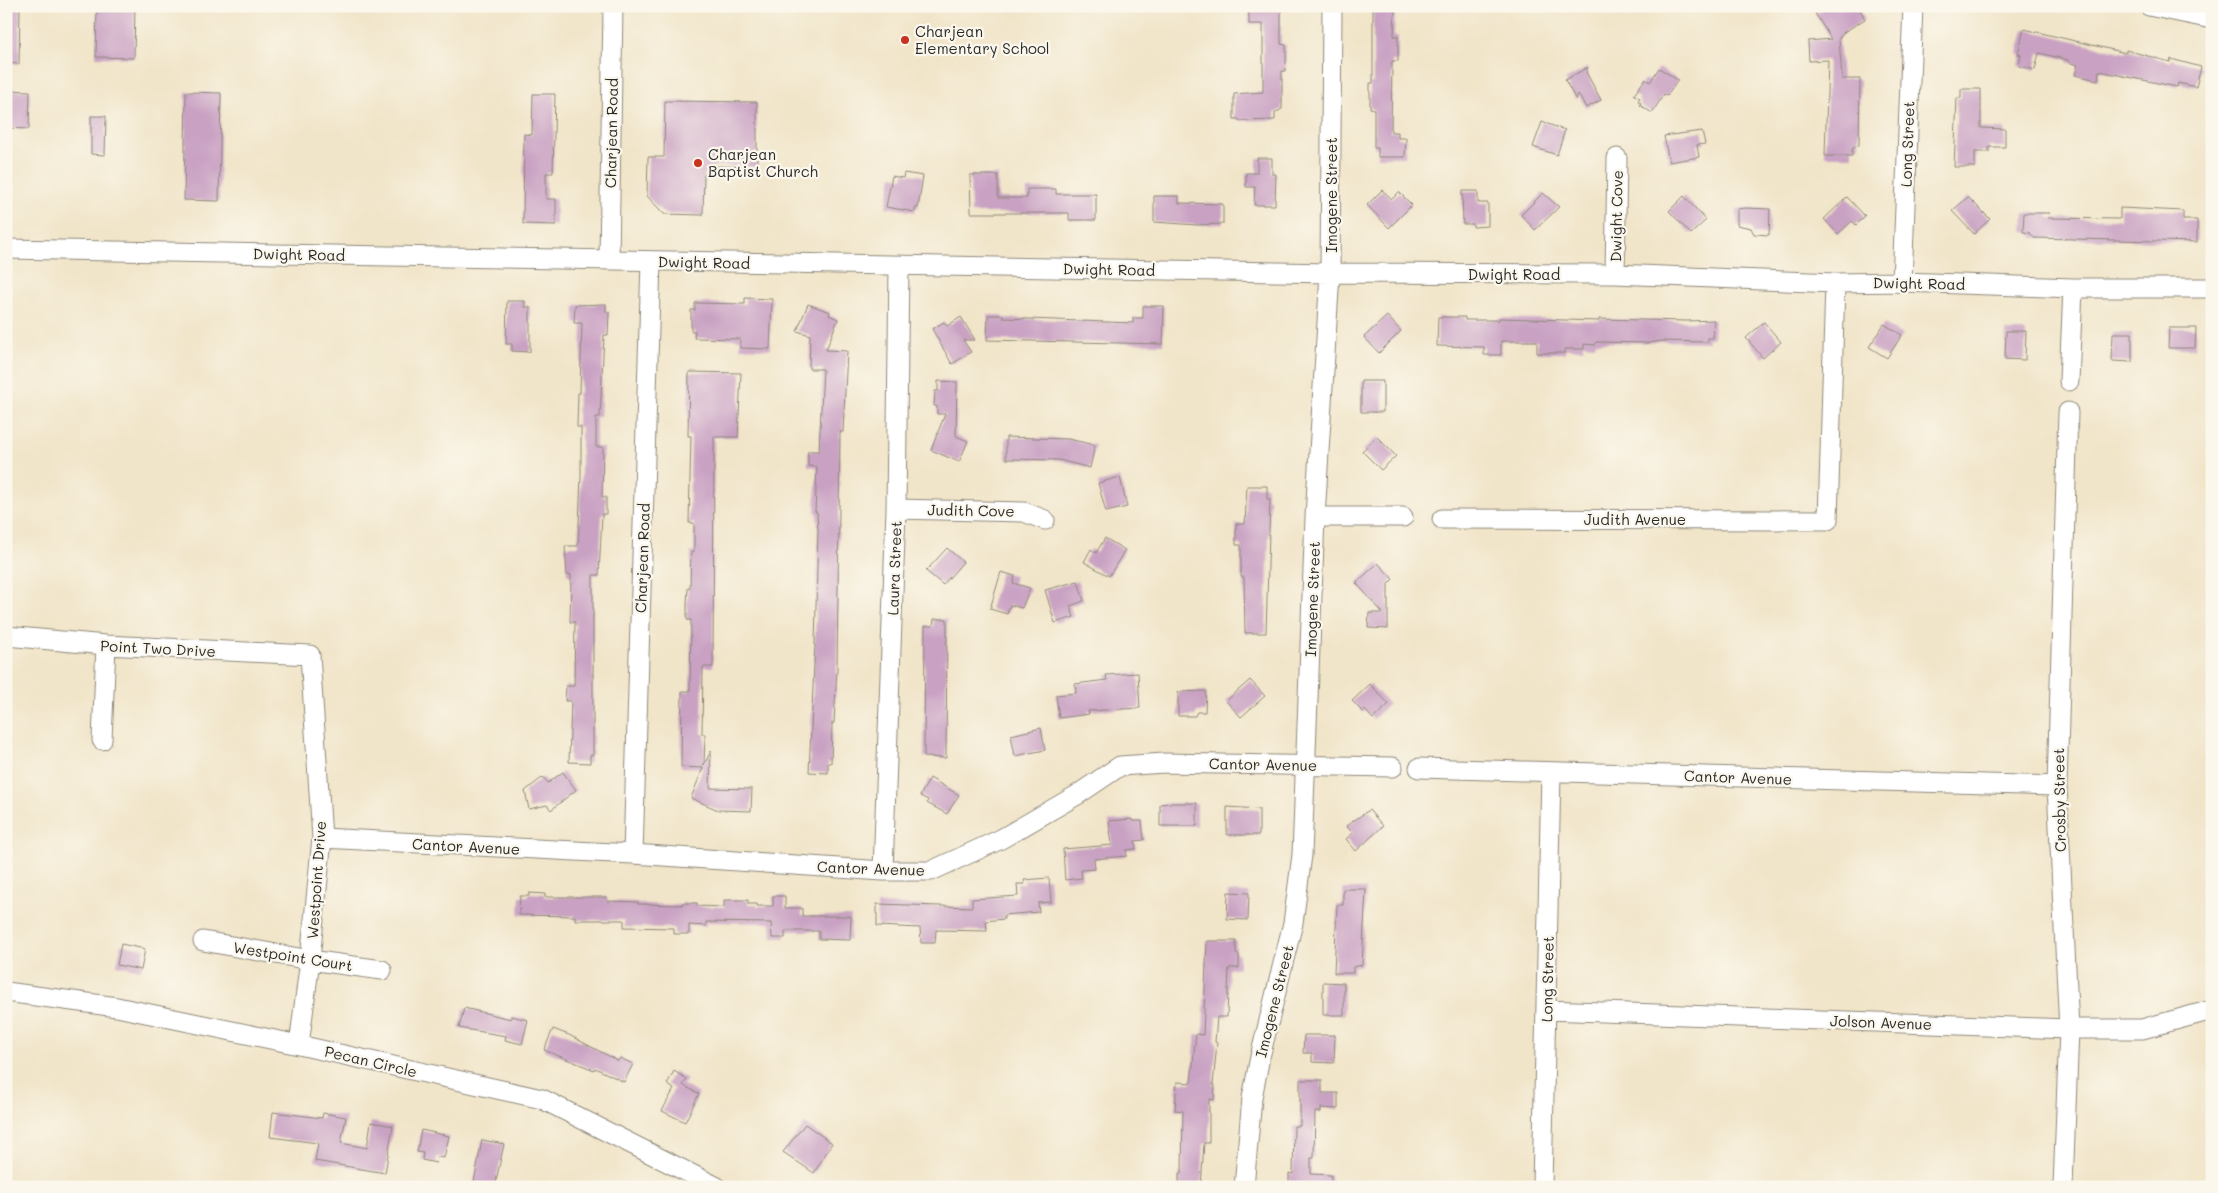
<svg xmlns="http://www.w3.org/2000/svg" width="2218" height="1193" viewBox="0 0 2218 1193" font-family="Mali,sans-serif">
	<rect width="100%" height="100%" fill="#fbf7ec"/>
	<filter id="ink" filterUnits="userSpaceOnUse"><feTurbulence type="fractalNoise" baseFrequency=".02" numOctaves="2"/><feDisplacementMap in="SourceGraphic" scale="10" xChannelSelector="R" yChannelSelector="G"/><feConvolveMatrix kernelMatrix="1 2 1 2 8 2 1 2 1" color-interpolation-filters="sRGB"/></filter>
	<filter id="wash" filterUnits="userSpaceOnUse"><feTurbulence type="fractalNoise" baseFrequency=".0096" numOctaves="4" result="noise"/><feDisplacementMap in="SourceGraphic" scale="20" xChannelSelector="R" yChannelSelector="G"/><feGaussianBlur stdDeviation="1.12" result="paint"/><feColorMatrix in="noise" values="0 0 0 0 0 0 0 0 0 0 0 0 0 0 0 0 0 1.4 0 .05"/><feComposite in="paint" operator="in"/></filter>
	<g filter="url(#wash)">
		<rect width="100%" height="100%" fill="#f1e5c9"/>
		<g id="blocks">
			<path fill="#c9a1c3" d="M 6,6 L 20,6 L 19,64 L 6,63 Z
				M 97,6 L 135,6 L 134,58 L 96,57 Z
				M 1249,6 L 1281,6 L 1281,44 L 1286,45 L 1286,62 L 1285,71 L 1282,71 L 1282,109 L 1275,113 L 1275,120 L 1239,121 L 1239,119 L 1234,119 L 1234,94 L 1263,92 L 1263,24 L 1249,24 Z
				M 1373,6 L 1395,6 L 1394,36 L 1398,36 L 1398,61 L 1392,61 L 1391,132 L 1398,132 L 1398,138 L 1406,138 L 1405,157 L 1378,157 L 1378,148 L 1374,148 L 1374,109 L 1370,108 L 1370,83 L 1373,83 Z
				M 1826,6 L 1858,6 L 1865,19 L 1844,32 L 1839,38 L 1842,79 L 1860,79 L 1859,145 L 1852,149 L 1852,156 L 1825,156 L 1828,60 L 1809,61 L 1808,41 L 1831,39 L 1815,13 Z
				M 2024,29 L 2126,53 L 2126,50 L 2170,62 L 2171,59 L 2201,67 L 2196,87 L 2178,83 L 2177,87 L 2099,71 L 2098,80 L 2075,75 L 2078,65 L 2068,62 L 2068,60 L 2039,53 L 2035,70 L 2019,66 L 2021,55 L 2018,54 Z
				M 1588,67 L 1586,72 L 1601,100 L 1586,108 L 1578,94 L 1576,100 L 1565,80 Z
				M 1659,68 L 1678,80 L 1667,96 L 1664,94 L 1652,113 L 1640,105 L 1641,103 L 1638,101 L 1640,98 L 1634,95 L 1645,79 L 1650,82 Z
				M 1961,89 L 1981,89 L 1981,128 L 2005,129 L 2005,147 L 1989,147 L 1989,152 L 1975,152 L 1975,167 L 1954,167 L 1957,98 L 1961,98 Z
				M 6,90 L 30,91 L 29,129 L 6,128 Z
				M 186,92 L 221,93 L 219,201 L 184,200 Z
				M 533,94 L 555,94 L 553,173 L 546,173 L 546,199 L 556,199 L 556,225 L 523,224 L 524,134 L 532,135 Z
				M 665,101 L 757,102 L 757,167 L 714,166 L 704,175 L 703,215 L 664,214 L 647,196 L 648,157 L 664,157 Z
				M 91,116 L 106,116 L 105,155 L 91,154 Z
				M 1542,122 L 1565,130 L 1557,155 L 1533,147 Z
				M 1702,131 L 1705,144 L 1697,145 L 1699,157 L 1669,162 L 1664,136 Z
				M 1257,158 L 1272,158 L 1272,174 L 1276,174 L 1275,205 L 1254,205 L 1255,187 L 1246,187 L 1246,173 L 1257,173 Z
				M 904,173 L 923,176 L 918,208 L 915,208 L 915,212 L 886,207 L 892,176 L 903,178 Z
				M 970,175 L 998,175 L 998,198 L 1027,198 L 1027,189 L 1056,189 L 1056,194 L 1096,194 L 1096,220 L 1069,220 L 1069,213 L 971,213 Z
				M 1382,190 L 1392,199 L 1399,192 L 1412,205 L 1389,228 L 1367,205 Z
				M 1462,191 L 1478,191 L 1478,203 L 1488,203 L 1488,226 L 1473,227 L 1473,224 L 1463,224 Z
				M 1543,193 L 1559,207 L 1535,230 L 1521,215 Z
				M 1154,196 L 1179,196 L 1179,203 L 1223,204 L 1223,224 L 1197,225 L 1154,222 Z
				M 1684,196 L 1706,220 L 1691,234 L 1669,211 Z
				M 1847,197 L 1865,216 L 1856,225 L 1852,221 L 1838,234 L 1824,219 Z
				M 1968,197 L 1990,219 L 1974,234 L 1952,211 Z
				M 1745,208 L 1770,209 L 1769,235 L 1754,234 L 1751,228 L 1737,225 L 1737,209 Z
				M 2120,208 L 2183,211 L 2183,220 L 2197,220 L 2197,242 L 2034,238 L 2030,233 L 2023,232 L 2024,213 L 2049,213 L 2048,218 L 2120,219 Z
				M 745,298 L 772,299 L 770,349 L 740,348 L 740,339 L 694,338 L 695,331 L 691,331 L 691,310 L 695,310 L 695,303 L 745,304 Z
				M 507,301 L 525,301 L 525,307 L 530,307 L 530,352 L 512,351 L 512,344 L 506,344 Z
				M 606,304 L 606,312 L 609,312 L 608,335 L 604,335 L 600,417 L 596,417 L 596,447 L 603,447 L 602,497 L 606,497 L 606,514 L 602,514 L 599,575 L 593,575 L 593,755 L 590,755 L 590,763 L 569,762 L 571,701 L 565,701 L 566,686 L 574,686 L 575,622 L 570,622 L 571,575 L 567,575 L 565,546 L 578,546 L 581,477 L 581,427 L 577,427 L 578,393 L 580,393 L 582,323 L 574,323 L 575,305 Z
				M 808,304 L 830,312 L 829,315 L 838,319 L 826,350 L 847,351 L 843,432 L 840,432 L 837,669 L 834,723 L 832,723 L 831,763 L 828,763 L 828,773 L 809,772 L 815,644 L 818,530 L 817,512 L 815,512 L 817,467 L 808,466 L 808,451 L 819,451 L 823,369 L 809,369 L 810,335 L 797,331 Z
				M 1143,306 L 1164,306 L 1163,344 L 987,340 L 988,315 L 1003,315 L 1003,318 L 1133,323 L 1133,318 L 1143,318 Z
				M 1387,316 L 1401,331 L 1379,353 L 1364,337 Z
				M 961,317 L 975,340 L 963,340 L 971,352 L 952,364 L 932,329 L 944,322 L 947,326 Z
				M 1438,317 L 1465,317 L 1465,320 L 1499,320 L 1499,318 L 1599,321 L 1599,319 L 1687,321 L 1714,320 L 1713,338 L 1708,338 L 1708,342 L 1661,341 L 1649,343 L 1596,342 L 1595,345 L 1584,344 L 1584,349 L 1565,349 L 1565,353 L 1537,353 L 1537,341 L 1501,341 L 1501,355 L 1484,355 L 1484,347 L 1437,346 Z
				M 1764,322 L 1781,342 L 1763,358 L 1746,338 Z
				M 1884,324 L 1902,335 L 1887,358 L 1869,347 Z
				M 2169,328 L 2196,328 L 2195,348 L 2168,348 Z
				M 2006,331 L 2026,331 L 2025,360 L 2005,359 Z
				M 2113,333 L 2132,333 L 2132,362 L 2112,361 Z
				M 689,372 L 741,373 L 738,437 L 714,437 L 713,667 L 703,667 L 702,734 L 705,734 L 704,765 L 711,751 L 710,788 L 752,789 L 751,811 L 718,810 L 691,798 L 703,768 L 681,767 L 682,691 L 690,691 L 691,620 L 687,620 L 687,603 L 688,588 L 690,588 L 691,552 L 694,552 L 694,523 L 689,523 L 691,436 L 688,436 Z
				M 938,381 L 957,382 L 956,436 L 968,441 L 959,462 L 931,450 L 945,414 L 937,414 L 937,406 L 934,406 L 935,391 L 938,391 Z
				M 1361,381 L 1383,381 L 1383,412 L 1361,412 Z
				M 1006,437 L 1068,439 L 1095,445 L 1090,468 L 1059,460 L 1006,459 Z
				M 1377,437 L 1396,456 L 1381,470 L 1362,451 Z
				M 1120,477 L 1127,507 L 1106,512 L 1098,483 Z
				M 1247,486 L 1267,486 L 1267,499 L 1270,499 L 1266,633 L 1245,633 L 1244,577 L 1241,577 L 1241,545 L 1236,545 L 1236,524 L 1245,524 Z
				M 1105,538 L 1125,550 L 1109,576 L 1084,562 L 1091,549 L 1096,553 Z
				M 947,548 L 963,562 L 943,585 L 926,571 Z
				M 1378,563 L 1393,579 L 1388,584 L 1388,629 L 1368,628 L 1369,613 L 1383,613 L 1356,583 Z
				M 1001,572 L 1015,576 L 1013,583 L 1030,588 L 1022,608 L 1010,605 L 1007,614 L 990,609 Z
				M 1078,581 L 1084,601 L 1070,606 L 1074,617 L 1055,623 L 1045,590 Z
				M 934,619 L 947,619 L 946,758 L 924,757 L 925,626 L 933,626 Z
				M 1138,673 L 1140,708 L 1088,711 L 1089,714 L 1059,718 L 1056,695 L 1076,693 L 1075,684 L 1107,680 L 1106,675 Z
				M 1250,680 L 1265,696 L 1241,717 L 1226,701 Z
				M 1370,684 L 1389,704 L 1373,719 L 1365,710 L 1363,712 L 1352,701 Z
				M 1206,691 L 1205,712 L 1197,712 L 1195,716 L 1178,716 L 1178,692 Z
				M 1041,728 L 1045,750 L 1015,756 L 1011,735 Z
				M 563,772 L 576,790 L 551,810 L 547,805 L 529,809 L 525,791 L 543,777 L 548,783 Z
				M 930,778 L 959,795 L 947,814 L 927,803 L 928,800 L 920,796 Z
				M 1170,803 L 1197,803 L 1197,826 L 1160,826 L 1160,804 Z
				M 1227,807 L 1259,809 L 1259,835 L 1227,835 Z
				M 1369,810 L 1383,826 L 1356,851 L 1346,839 L 1353,833 L 1346,826 Z
				M 1132,819 L 1132,821 L 1142,821 L 1144,840 L 1135,841 L 1136,849 L 1126,850 L 1127,856 L 1094,859 L 1095,869 L 1081,870 L 1082,878 L 1065,880 L 1063,849 L 1112,845 L 1109,821 Z
				M 1049,878 L 1051,902 L 1038,903 L 1039,912 L 1004,915 L 1004,919 L 986,921 L 987,931 L 936,930 L 935,943 L 921,943 L 920,928 L 877,926 L 877,904 L 972,907 L 972,899 L 1018,896 L 1017,884 L 1025,884 L 1024,880 Z
				M 1343,889 L 1366,889 L 1362,965 L 1353,967 L 1353,973 L 1334,973 L 1337,905 L 1343,905 Z
				M 1228,892 L 1249,893 L 1248,920 L 1227,919 Z
				M 529,893 L 545,894 L 545,897 L 607,897 L 607,901 L 638,902 L 638,904 L 682,905 L 682,903 L 697,903 L 697,906 L 724,907 L 724,900 L 748,900 L 748,904 L 757,904 L 757,906 L 773,906 L 773,896 L 785,896 L 785,908 L 802,908 L 802,916 L 851,916 L 850,940 L 819,939 L 819,931 L 785,931 L 785,938 L 772,938 L 771,923 L 706,922 L 706,926 L 689,925 L 689,934 L 674,934 L 674,928 L 624,927 L 624,920 L 575,920 L 575,916 L 519,915 L 520,896 L 529,896 Z
				M 1207,941 L 1236,941 L 1236,954 L 1239,955 L 1239,968 L 1229,968 L 1227,1017 L 1217,1017 L 1215,1042 L 1217,1043 L 1213,1085 L 1215,1085 L 1214,1100 L 1209,1099 L 1209,1143 L 1204,1143 L 1201,1187 L 1179,1187 L 1179,1173 L 1182,1173 L 1183,1111 L 1175,1110 L 1177,1082 L 1191,1083 L 1196,1034 L 1203,1035 Z
				M 121,944 L 145,949 L 141,970 L 117,965 Z
				M 1323,982 L 1344,983 L 1344,1015 L 1323,1015 Z
				M 464,1008 L 511,1019 L 511,1016 L 528,1020 L 522,1044 L 505,1040 L 506,1036 L 459,1028 Z
				M 553,1029 L 569,1035 L 618,1061 L 620,1058 L 633,1064 L 624,1082 L 595,1068 L 594,1070 L 544,1050 Z
				M 1304,1035 L 1335,1035 L 1334,1063 L 1312,1062 L 1312,1053 L 1303,1053 Z
				M 674,1071 L 687,1079 L 683,1085 L 699,1094 L 685,1122 L 662,1111 L 674,1089 L 667,1084 Z
				M 1300,1080 L 1322,1080 L 1322,1093 L 1338,1093 L 1338,1109 L 1321,1108 L 1321,1112 L 1315,1112 L 1314,1158 L 1311,1158 L 1311,1174 L 1331,1175 L 1331,1187 L 1289,1187 L 1289,1173 L 1293,1174 L 1294,1126 L 1300,1126 Z
				M 273,1112 L 322,1118 L 323,1113 L 346,1117 L 341,1143 L 367,1148 L 371,1122 L 393,1126 L 385,1173 L 315,1161 L 318,1143 L 270,1137 Z
				M 805,1124 L 832,1143 L 814,1173 L 783,1152 Z
				M 421,1130 L 449,1136 L 444,1158 L 437,1157 L 436,1163 L 422,1160 L 423,1153 L 417,1152 Z
				M 482,1140 L 504,1144 L 495,1186 L 474,1182 Z"/>
		</g>
	</g>
	<g filter="url(#ink)">
		<use href="#blocks" fill-opacity="0" stroke="#8e887a" stroke-width="1"/>
		<g fill="none" stroke-linecap="round" stroke-linejoin="round">
			<g stroke="#8e887a" stroke-width="21">
				<path id="minor" d="M 2149,6 L 2212,19
					M 6,249 L 1330,273 L 1615,274 L 1835,283 L 1902,282 L 2073,288 L 2212,288
					M 609,260 L 613,6
					M 1615,274 L 1617,158
					M 1902,282 L 1913,6
					M 2069,381 L 2073,288
					M 896,509 L 1024,512 L 1045,520
					M 1315,517 L 1403,517
					M 1442,519 L 1828,520 L 1835,283
					M 6,636 L 106,645 L 310,655 L 322,838 L 310,960 L 299,1045
					M 102,740 L 106,645
					M 1419,768 L 2057,786
					M 322,838 L 633,854 L 883,871 L 931,871 L 1001,839 L 1077,795 L 1120,766 L 1164,763 L 1393,767
					M 633,854 L 651,261
					M 883,871 L 896,509 L 899,265
					M 203,941 L 310,960 L 382,970
					M 6,992 L 117,1007 L 299,1045 L 542,1099 L 717,1187
					M 1547,1010 L 2069,1029 L 2142,1029 L 2212,1010
					M 1244,1187 L 1252,1098 L 1260,1057 L 1293,923 L 1302,855 L 1315,517 L 1330,273 L 1332,6
					M 1542,1187 L 1551,772
					M 2063,1187 L 2069,1029 L 2057,786 L 2068,412"/>
			</g>
			<use href="#minor" stroke="#fff" stroke-width="19"/>
		</g>
	</g>
	<g fill="#c8321e" stroke="#fbf7ec" stroke-width="2">
		<circle cx="905" cy="40" r="5"/>
		<circle cx="698" cy="163" r="5"/>
	</g>
	<g text-anchor="middle" dominant-baseline="central" stroke-width="4.5" stroke-linejoin="round" paint-order="stroke">
		<g font-size="15" fill="#2b2b2b" stroke="#fbf7ec" text-anchor="start">
			<text x="915" y="31">Charjean<tspan x="915" dy="17">Elementary School</tspan></text>
			<text x="708" y="154">Charjean<tspan x="708" dy="17">Baptist Church</tspan></text>
		</g>
		<g font-size="15" fill="#2b2b2b" stroke="#fbf7ec">
			<text transform="translate(611 133) rotate(-89)">Charjean Road</text>
			<text transform="translate(1907 144) rotate(-88)">Long Street</text>
			<text transform="translate(1331 195) rotate(-90)">Imogene Street</text>
			<text transform="translate(1616 216) rotate(-89)">Dwight Cove</text>
			<text transform="translate(299 254) rotate(1)">Dwight Road</text>
			<text transform="translate(704 262) rotate(1)">Dwight Road</text>
			<text transform="translate(1109 269) rotate(1)">Dwight Road</text>
			<text x="1514" y="274">Dwight Road</text>
			<text transform="translate(1919 283) rotate(1)">Dwight Road</text>
			<text transform="translate(971 510) rotate(1)">Judith Cove</text>
			<text x="1635" y="519">Judith Avenue</text>
			<text transform="translate(642 558) rotate(-88)">Charjean Road</text>
			<text transform="translate(894 568) rotate(-88)">Laura Street</text>
			<text transform="translate(1312 599) rotate(-88)">Imogene Street</text>
			<text transform="translate(158 648) rotate(3)">Point Two Drive</text>
			<text transform="translate(1263 764) rotate(1)">Cantor Avenue</text>
			<text transform="translate(1738 777) rotate(2)">Cantor Avenue</text>
			<text transform="translate(2059 800) rotate(-91)">Crosby Street</text>
			<text transform="translate(466 846) rotate(3)">Cantor Avenue</text>
			<text transform="translate(871 868) rotate(2)">Cantor Avenue</text>
			<text transform="translate(316 880) rotate(-86)">Westpoint Drive</text>
			<text transform="translate(293 956) rotate(9)">Westpoint Court</text>
			<text transform="translate(1547 979) rotate(-89)">Long Street</text>
			<text transform="translate(1274 1001) rotate(-76)">Imogene Street</text>
			<text transform="translate(1881 1022) rotate(2)">Jolson Avenue</text>
			<text transform="translate(371 1061) rotate(13)">Pecan Circle</text>
		</g>
	</g>
	<rect width="2218" height="1193" fill="none" stroke="#fbf7ec" stroke-width="25"/>
</svg>
